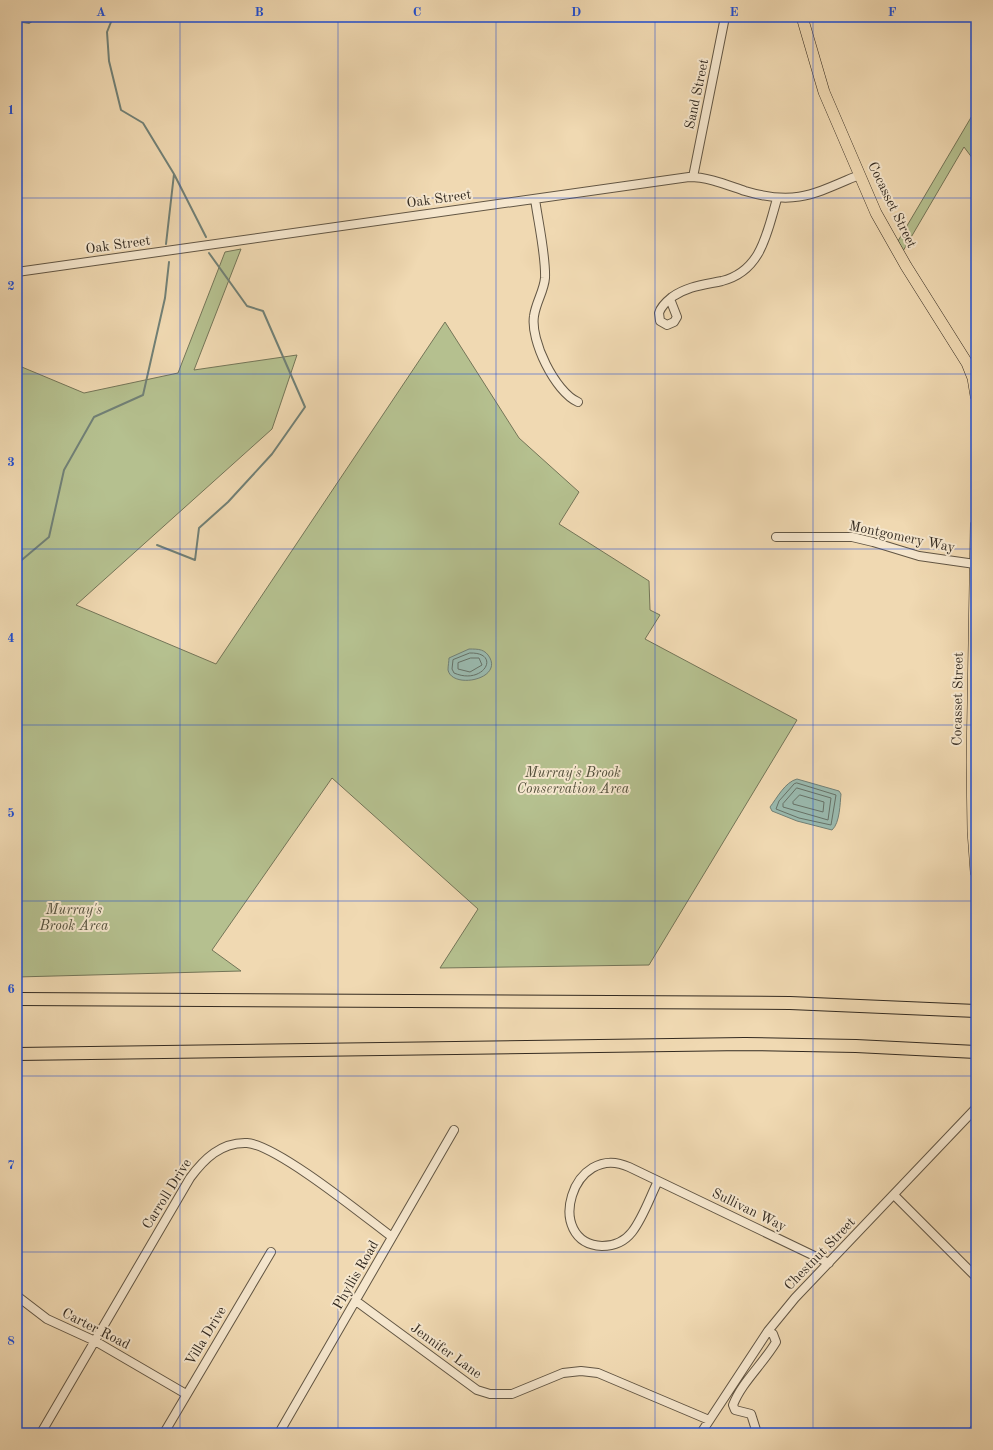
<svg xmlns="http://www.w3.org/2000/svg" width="993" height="1450" viewBox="0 0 993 1450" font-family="'Old Standard TT',serif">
	<rect width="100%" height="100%" fill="#f0d9b2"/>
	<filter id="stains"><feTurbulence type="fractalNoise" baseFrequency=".005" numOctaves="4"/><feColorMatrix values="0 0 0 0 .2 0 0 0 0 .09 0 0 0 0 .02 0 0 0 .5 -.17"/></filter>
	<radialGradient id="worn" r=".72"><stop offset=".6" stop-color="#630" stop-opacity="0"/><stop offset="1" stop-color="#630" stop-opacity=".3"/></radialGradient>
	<path fill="#b5c08f" stroke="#747558" d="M 976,109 L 976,163 L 964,147 L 903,251 L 898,241 Z
		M 241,249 L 194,370 L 297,355 L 272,429 L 76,605 L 216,664 L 445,322 L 519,438 L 579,492 L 559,524 L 649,581 L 650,610 L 660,615 L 645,639 L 797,720 L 649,965 L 440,968 L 478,909 L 332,778 L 212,950 L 241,971 L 17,977 L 17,365 L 84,393 L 178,373 L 225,252 Z"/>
	<path fill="#9abaaf" stroke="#718076" d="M 469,649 C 479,649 485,649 490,658 C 501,680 452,689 448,670 C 448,666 449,661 449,658 Z
		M 797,779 L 839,791 L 841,794 C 840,803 840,823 832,830 L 797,821 L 772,811 L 770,807 C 777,798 785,782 797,779 Z"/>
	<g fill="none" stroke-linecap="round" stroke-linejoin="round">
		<path stroke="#667268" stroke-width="1" d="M 470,653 C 502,652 484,686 454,673 L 452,669 L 453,660 Z
			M 471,658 L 479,658 L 482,665 L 470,672 L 458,669 L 458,663 Z
			M 797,783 L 836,795 L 831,825 L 799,818 L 776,809 L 779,801 L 794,784 Z
			M 797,788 L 831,798 L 828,820 L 783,807 L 783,804 Z
			M 800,795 L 824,802 L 823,812 L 793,804 L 793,802 Z"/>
		<path stroke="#718076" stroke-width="2" d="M 113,17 L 107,32 L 109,61 L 121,110 L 143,123 L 174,174 L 166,244
			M 17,21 L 29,23 L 38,17
			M 174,174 L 206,237
			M 157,545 L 195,560 L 199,528 L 228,502 L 272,454 L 305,407 L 263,311 L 247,306 L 209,253
			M 17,564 L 49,537 L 64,470 L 94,417 L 143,395 L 165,298 L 169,262"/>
		<g stroke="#625644" stroke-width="10">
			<path id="minor" d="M 693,177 L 725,17
				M 535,199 C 538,221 546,256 545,278 C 544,291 536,302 534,316 C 530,340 555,392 578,402
				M 17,272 L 689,177 C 709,177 727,185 745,191 C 795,206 814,194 859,175
				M 670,299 L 677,317 L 674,322 L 667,325 L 660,321 L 659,313 C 661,306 667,301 672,297 C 688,286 703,285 722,281 C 762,271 767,232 777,199
				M 776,537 L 852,537 L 873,542 L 919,556 L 975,564
				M 658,1181 C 650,1197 643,1218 632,1232 C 625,1241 614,1246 602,1246 C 543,1243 572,1141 629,1167 L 829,1263
				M 894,1195 L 976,1277
				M 17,1296 L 47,1319 L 95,1341 L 186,1394
				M 356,1301 L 477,1390 L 490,1394 L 512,1394 L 563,1373 L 581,1371 L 598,1373 L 709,1420
				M 41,1433 L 190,1178 C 204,1159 221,1142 247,1143 C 277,1145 364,1216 392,1237
				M 164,1433 L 271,1252
				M 279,1433 L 454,1130
				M 701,1433 L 768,1331 L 795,1298 L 976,1108
				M 757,1433 L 751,1414 L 735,1410 L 733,1405 C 742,1382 763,1364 776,1342 L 773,1334 L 768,1331
				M 972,1433 L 976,1427"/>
		</g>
		<g stroke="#332a20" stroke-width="12">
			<path id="major" d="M 802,17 L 824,92 L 876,213 L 906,266 L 967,363 L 973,378 L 976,396
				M 976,525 L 972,762 L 973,831 L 976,872"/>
		</g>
		<g stroke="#332a20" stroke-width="14">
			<path id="highway" d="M 17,999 L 790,1003 L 976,1011
				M 17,1054 L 745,1044 L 856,1046 L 976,1052"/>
		</g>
		<use href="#minor" stroke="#f5e6cd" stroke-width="8"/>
		<use href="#major" stroke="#f0d9b2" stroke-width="11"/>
		<use href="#highway" stroke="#f0d9b2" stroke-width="12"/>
	</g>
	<path fill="none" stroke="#1d4ed8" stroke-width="1" stroke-opacity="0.55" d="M 180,17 L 180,1433M 338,17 L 338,1433M 496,17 L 496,1433M 655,17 L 655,1433M 813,17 L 813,1433M 17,198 L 976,198M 17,374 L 976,374M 17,549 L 976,549M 17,725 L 976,725M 17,901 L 976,901M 17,1076 L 976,1076M 17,1252 L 976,1252"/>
	<g text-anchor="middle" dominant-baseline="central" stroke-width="4" stroke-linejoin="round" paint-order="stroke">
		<g font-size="14" fill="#332a20" stroke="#f5e6cd">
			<text transform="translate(697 94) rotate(-78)">Sand Street</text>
			<text transform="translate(439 199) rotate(-8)">Oak Street</text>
			<text transform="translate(892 205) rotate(64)">Cocasset Street</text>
			<text transform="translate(118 245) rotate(-8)">Oak Street</text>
			<text transform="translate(902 537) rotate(12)">Montgomery Way</text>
			<text transform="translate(958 699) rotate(-89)">Cocasset Street</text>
			<text transform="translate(167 1194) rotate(-58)">Carroll Drive</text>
			<text transform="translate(749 1210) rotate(26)">Sullivan Way</text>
			<text transform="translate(820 1254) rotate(-46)">Chestnut Street</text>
			<text transform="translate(356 1275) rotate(-60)">Phyllis Road</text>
			<text transform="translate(96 1329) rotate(27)">Carter Road</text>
			<text transform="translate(206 1336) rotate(-59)">Villa Drive</text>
			<text transform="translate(446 1351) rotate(36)">Jennifer Lane</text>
		</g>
		<g font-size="14" font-style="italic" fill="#54503c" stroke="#f5e6cd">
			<text x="573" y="773">Murray's Brook<tspan x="573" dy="16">Conservation Area</tspan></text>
			<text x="74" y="910">Murray's<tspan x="74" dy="16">Brook Area</tspan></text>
		</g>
	</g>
	<rect width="993" height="1450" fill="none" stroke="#f0d9b2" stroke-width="44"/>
	<rect x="22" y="22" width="949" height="1406" fill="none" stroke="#1d4ed8" stroke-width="1.5"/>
	<g font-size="13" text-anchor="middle" font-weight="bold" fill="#1d4ed8">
		<text x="101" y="16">A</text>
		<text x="259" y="16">B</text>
		<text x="417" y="16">C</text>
		<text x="576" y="16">D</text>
		<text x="734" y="16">E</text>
		<text x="892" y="16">F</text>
		<text x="11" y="114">1</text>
		<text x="11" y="290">2</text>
		<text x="11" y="466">3</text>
		<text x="11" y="642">4</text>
		<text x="11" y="817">5</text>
		<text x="11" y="993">6</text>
		<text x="11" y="1169">7</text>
		<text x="11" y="1345">8</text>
	</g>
	<rect width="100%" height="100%" filter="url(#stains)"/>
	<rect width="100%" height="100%" fill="url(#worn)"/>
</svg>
